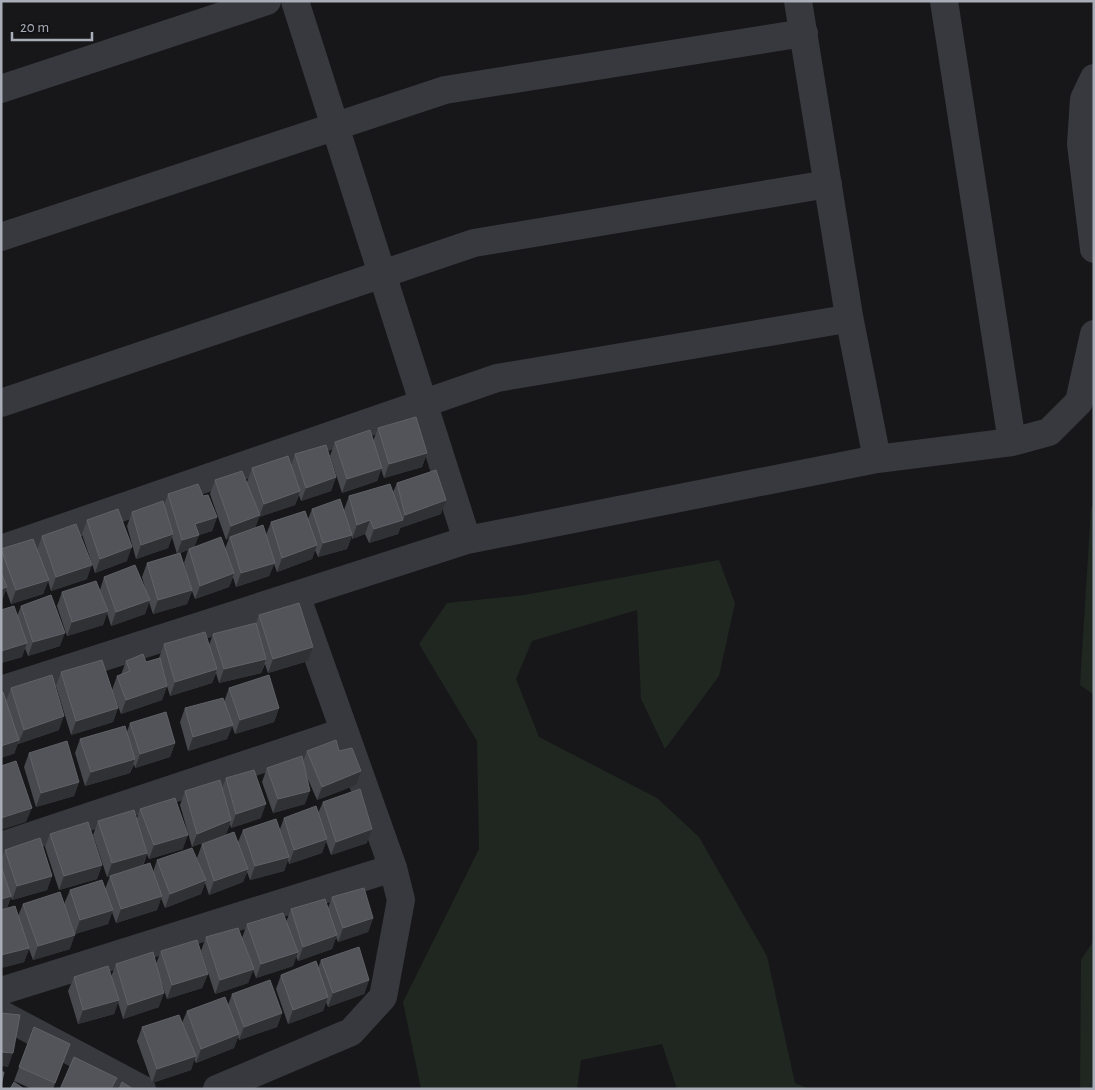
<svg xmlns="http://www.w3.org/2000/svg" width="1095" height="1090" viewBox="0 0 1095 1090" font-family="'Alegreya Sans',sans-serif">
	<rect width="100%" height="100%" fill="#171719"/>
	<path fill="#1f2720" d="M 1094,505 L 1094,695 L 1080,685 L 1091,508 Z
		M 719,560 L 735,603 L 719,676 L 665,749 L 641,699 L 637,610 L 532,641 L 516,679 L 539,737 L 657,798 L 699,837 L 767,956 L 795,1083 L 809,1089 L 677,1089 L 662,1044 L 581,1060 L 577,1089 L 421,1089 L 403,1002 L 479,849 L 477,741 L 419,644 L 447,603 L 524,595 Z
		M 1094,940 L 1094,1089 L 1080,1089 L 1081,960 Z"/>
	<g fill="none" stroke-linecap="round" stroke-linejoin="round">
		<path stroke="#38393e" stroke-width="28" d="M 295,1 L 467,540
			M 798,1 L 849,316 L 877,459
			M 944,1 L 1012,442
			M 1094,78 L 1084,99 L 1081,144 L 1094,249
			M 1,89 L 267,1
			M 1,237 L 445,90 L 804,33
			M 1,403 L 474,243 L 828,184
			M 1,549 L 497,378 L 846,319 L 849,316
			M 1,690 L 467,540 L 877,459 L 1012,442 L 1049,432 L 1079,402 L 1094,334
			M 1,846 L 343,732
			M 1,991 L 393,868
			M 1,1014 L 142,1089
			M 217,1089 L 351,1032 L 383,997 L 401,900 L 393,868 L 296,595"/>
	</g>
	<path fill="#48494e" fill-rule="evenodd" d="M 378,428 L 427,453 L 422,467 L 384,478 L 381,469 L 377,481 L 342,493 L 330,456 L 335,442 L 373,441 Z
		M 295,454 L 336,477 L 331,491 L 301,501 L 299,495 L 295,505 L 259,517 L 255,528 L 266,535 L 271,522 L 308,519 L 312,509 L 344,510 L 349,496 L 393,492 L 397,483 L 441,514 L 400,528 L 398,534 L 369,543 L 365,534 L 352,539 L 352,536 L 347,549 L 318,557 L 315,550 L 312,559 L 277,572 L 274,564 L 269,576 L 236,587 L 233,577 L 229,587 L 195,599 L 192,591 L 187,604 L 153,614 L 149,602 L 145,614 L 111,626 L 107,613 L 103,625 L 67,636 L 57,606 L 62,592 L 100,590 L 104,577 L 146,591 L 142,577 L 147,563 L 177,554 L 172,537 L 168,548 L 136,559 L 127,526 L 132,512 L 164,505 L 168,494 L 203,496 L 217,517 L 212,531 L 199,535 L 194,547 L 225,549 L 229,538 L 226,540 L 210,494 L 215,480 L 247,482 L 252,468 L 291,465 ZM 188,550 L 184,563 L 189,581 L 180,553 Z
		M 87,520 L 127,561 L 95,573 L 82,534 Z
		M 42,536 L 87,579 L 51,591 L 48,581 L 43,594 L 11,604 L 6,590 L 1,601 L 1,549 L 37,550 Z
		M 21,606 L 60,646 L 28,656 L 25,648 L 22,657 L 1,663 L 1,610 L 17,616 Z
		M 259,615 L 308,661 L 268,673 L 265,664 L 261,673 L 219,683 L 216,673 L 212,683 L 170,696 L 167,686 L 162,700 L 121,714 L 112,690 L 117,676 L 121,675 L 126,661 L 146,662 L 159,658 L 164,644 L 209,645 L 213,634 L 256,623 Z
		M 61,672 L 118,708 L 113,722 L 71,735 L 56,686 Z
		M 11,688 L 59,730 L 18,744 L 18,743 L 14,754 L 6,701 Z
		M 229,688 L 279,708 L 274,722 L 235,734 L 232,726 L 227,739 L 188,751 L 180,722 L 185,708 L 224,702 Z
		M 130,723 L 175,743 L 170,757 L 135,768 L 134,764 L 130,773 L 85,786 L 75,753 L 80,739 L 127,732 Z
		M 307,751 L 339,751 L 356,785 L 317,800 L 307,777 L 305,804 L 273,813 L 262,782 L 267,768 L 303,761 Z
		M 29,753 L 79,782 L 74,796 L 36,807 L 24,767 Z
		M 226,778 L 261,818 L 231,828 L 230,824 L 226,834 L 192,847 L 180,805 L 185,791 L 222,788 Z
		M 323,802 L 367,843 L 331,855 L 326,841 L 322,853 L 289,864 L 288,860 L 284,871 L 250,880 L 247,872 L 243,882 L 209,895 L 205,883 L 201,894 L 165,908 L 161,898 L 157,910 L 116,923 L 112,912 L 108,924 L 75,934 L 64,904 L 70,890 L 105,889 L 110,876 L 107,877 L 93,835 L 98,821 L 137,818 L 140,809 L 183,849 L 149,859 L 147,854 L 143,866 L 153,872 L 157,860 L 199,863 L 197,858 L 202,844 L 238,842 L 243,830 L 280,829 L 284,818 L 318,813 Z
		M 50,834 L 102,865 L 97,879 L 59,890 L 45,847 Z
		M 5,850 L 52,876 L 47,890 L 12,900 L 11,897 L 7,908 L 18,916 L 23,904 L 70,949 L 33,960 L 29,949 L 24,962 L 1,968 L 1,859 Z
		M 332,897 L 373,918 L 368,932 L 338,942 L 336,937 L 332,949 L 298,961 L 296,956 L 293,966 L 256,978 L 253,970 L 248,983 L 215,994 L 201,951 L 206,937 L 250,960 L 242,938 L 247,924 L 286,922 L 291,909 L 328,908 Z
		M 161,951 L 208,974 L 202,988 L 167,999 L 159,975 L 159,1007 L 123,1019 L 118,1002 L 114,1014 L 78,1024 L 68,991 L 74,977 L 111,977 L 116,964 L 156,964 Z
		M 321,960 L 369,980 L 364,994 L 328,1007 L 326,1002 L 323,1011 L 288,1024 L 276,989 L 281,975 L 318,968 Z
		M 232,994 L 282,1013 L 277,1027 L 239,1040 L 238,1037 L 234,1048 L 196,1063 L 194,1059 L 191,1070 L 152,1083 L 137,1041 L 142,1027 L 182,1023 L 187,1011 L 228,1005 Z
		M 34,1027 L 70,1044 L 53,1089 L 32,1089 L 14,1081 Z"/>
	<path fill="#303134" d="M 427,453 L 422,467 L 384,478 L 389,464 Z
		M 382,468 L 377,481 L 342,493 L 347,479 Z
		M 336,477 L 331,491 L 301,501 L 306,488 Z
		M 300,491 L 295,505 L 259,517 L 264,504 Z
		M 446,500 L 441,514 L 400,528 L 405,515 Z
		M 260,515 L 255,529 L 230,537 L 229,538 L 226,540 L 231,526 Z
		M 217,517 L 212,531 L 199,535 L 194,548 L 189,549 L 188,550 L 177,554 L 182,540 L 195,524 Z
		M 370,520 L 365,534 L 352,539 L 357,525 Z
		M 403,520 L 398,534 L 369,543 L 374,529 Z
		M 173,534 L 168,548 L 136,559 L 141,545 Z
		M 352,535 L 347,549 L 318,557 L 323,543 Z
		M 317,545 L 312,559 L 277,572 L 282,558 Z
		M 132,547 L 127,561 L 95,573 L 100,559 Z
		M 275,563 L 269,576 L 236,587 L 241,573 Z
		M 92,565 L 87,579 L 51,591 L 56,577 Z
		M 234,573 L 229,587 L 195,599 L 200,586 Z
		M 49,580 L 43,594 L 11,604 L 16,590 Z
		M 7,587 L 2,601 L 1,601 L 1,589 Z
		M 192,590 L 187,604 L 153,614 L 158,600 Z
		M 150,600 L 145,614 L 111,626 L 116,612 Z
		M 108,611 L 103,625 L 67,636 L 72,622 Z
		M 65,633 L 60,646 L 28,656 L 33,642 Z
		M 27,643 L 22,657 L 1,663 L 1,651 Z
		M 313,647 L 308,661 L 268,673 L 273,659 Z
		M 266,659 L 261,673 L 219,683 L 224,669 Z
		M 217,669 L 212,683 L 170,696 L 175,682 Z
		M 167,686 L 162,700 L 121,714 L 126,700 Z
		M 118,708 L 113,722 L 71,735 L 76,721 Z
		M 279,708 L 274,722 L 235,734 L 240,720 Z
		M 64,716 L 59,730 L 18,744 L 24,730 Z
		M 233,725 L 227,739 L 188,751 L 193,737 Z
		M 19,740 L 14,754 L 1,758 L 1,746 Z
		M 175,743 L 170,757 L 135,768 L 140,754 Z
		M 135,759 L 130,773 L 85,786 L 91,772 Z
		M 361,771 L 356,785 L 317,800 L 322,787 Z
		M 79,782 L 74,796 L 36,807 L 41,793 Z
		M 310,791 L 305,804 L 273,813 L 278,799 Z
		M 266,804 L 261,818 L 231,828 L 236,814 Z
		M 32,808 L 26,822 L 1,830 L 1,818 Z
		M 231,820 L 226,834 L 192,847 L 197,834 Z
		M 372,829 L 367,843 L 331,855 L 336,842 Z
		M 188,835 L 183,849 L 149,859 L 154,845 Z
		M 327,839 L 322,853 L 289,864 L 294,850 Z
		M 147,853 L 142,867 L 107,877 L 112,863 Z
		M 289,857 L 284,871 L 250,880 L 255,866 Z
		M 102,865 L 97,879 L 59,890 L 64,876 Z
		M 248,869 L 243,882 L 209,895 L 214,881 Z
		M 52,876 L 47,890 L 12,900 L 17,886 Z
		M 206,880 L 201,894 L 165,908 L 170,894 Z
		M 11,896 L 6,910 L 1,911 L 1,899 Z
		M 162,896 L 157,910 L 116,923 L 121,909 Z
		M 113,910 L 108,924 L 75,934 L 80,920 Z
		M 373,918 L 368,932 L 338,942 L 343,928 Z
		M 75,935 L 70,949 L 33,960 L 38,946 Z
		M 337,935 L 332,949 L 298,961 L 303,947 Z
		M 29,948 L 24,962 L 1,968 L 1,955 Z
		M 298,952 L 293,966 L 256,978 L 261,964 Z
		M 254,969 L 248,983 L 215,994 L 220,980 Z
		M 208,974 L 202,988 L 167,999 L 172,985 Z
		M 369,980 L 364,994 L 328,1007 L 333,993 Z
		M 164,993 L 159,1007 L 123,1019 L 128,1005 Z
		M 328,997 L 323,1011 L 288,1024 L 293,1010 Z
		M 119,1000 L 114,1014 L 78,1024 L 83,1010 Z
		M 282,1013 L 277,1027 L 239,1040 L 244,1027 Z
		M 239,1034 L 234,1048 L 196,1063 L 201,1049 Z
		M 1,1052 L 13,1053 L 8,1067 L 1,1066 Z
		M 196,1056 L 191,1070 L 152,1083 L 157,1069 Z"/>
	<path fill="#535459" stroke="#606268" d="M 416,417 L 427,453 L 389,464 L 378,428 Z
		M 370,430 L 382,468 L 347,479 L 335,442 Z
		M 326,445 L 336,477 L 306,488 L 295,454 Z
		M 288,456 L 300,491 L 264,504 L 252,468 Z
		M 436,470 L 446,500 L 405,515 L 397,483 Z
		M 242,471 L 260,515 L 231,526 L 215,480 Z
		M 198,484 L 203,496 L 208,495 L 217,517 L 195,524 L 199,535 L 182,540 L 168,494 Z
		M 390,484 L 403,520 L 374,529 L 370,520 L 357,525 L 349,496 Z
		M 340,499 L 352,535 L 323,543 L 312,509 Z
		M 163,501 L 173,534 L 141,545 L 132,512 Z
		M 118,509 L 132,547 L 100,559 L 87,520 Z
		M 305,511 L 317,545 L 282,558 L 271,522 Z
		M 76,524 L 92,565 L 56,577 L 42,536 Z
		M 263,525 L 275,563 L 241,573 L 230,537 Z
		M 221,537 L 234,573 L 200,586 L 189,549 Z
		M 33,539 L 49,580 L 16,590 L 1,549 Z
		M 180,553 L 192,590 L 158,600 L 147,563 Z
		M 135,565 L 150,600 L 116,612 L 104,577 Z
		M 1,572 L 7,587 L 1,589 Z
		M 96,581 L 108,611 L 72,622 L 62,592 Z
		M 51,595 L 65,633 L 33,642 L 21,606 Z
		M 299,603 L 313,647 L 273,659 L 259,615 Z
		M 14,606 L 27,643 L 1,651 L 1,610 Z
		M 256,623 L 266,659 L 224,669 L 213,634 Z
		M 205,632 L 217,669 L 175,682 L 164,644 Z
		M 143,654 L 146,662 L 160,658 L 167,686 L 126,700 L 117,676 L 130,671 L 126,661 Z
		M 102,660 L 118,708 L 76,721 L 61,672 Z
		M 52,675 L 64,716 L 24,730 L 11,688 Z
		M 269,675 L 279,708 L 240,720 L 229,688 Z
		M 1,692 L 3,692 L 19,740 L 1,746 Z
		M 223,698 L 233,725 L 193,737 L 185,708 Z
		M 166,712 L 175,743 L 140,754 L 130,723 Z
		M 125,726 L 135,759 L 91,772 L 80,739 Z
		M 336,740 L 339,751 L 352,748 L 361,771 L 322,787 L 307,751 Z
		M 67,741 L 79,782 L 41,793 L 29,753 Z
		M 302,756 L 310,791 L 278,799 L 267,768 Z
		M 16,761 L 32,808 L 1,818 L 1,766 Z
		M 254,770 L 266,804 L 236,814 L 226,778 Z
		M 220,780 L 231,820 L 197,834 L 185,791 Z
		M 360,789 L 372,829 L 336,842 L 323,802 Z
		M 175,798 L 188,835 L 154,845 L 140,809 Z
		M 316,806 L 327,839 L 294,850 L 284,818 Z
		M 134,810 L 147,853 L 112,863 L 98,821 Z
		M 276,819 L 289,857 L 255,866 L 243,830 Z
		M 88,822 L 102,865 L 64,876 L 50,834 Z
		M 234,832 L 248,869 L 214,881 L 202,844 Z
		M 40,838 L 52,876 L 17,886 L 5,850 Z
		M 192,848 L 206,880 L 170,894 L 157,860 Z
		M 150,863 L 162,896 L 121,909 L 110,876 Z
		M 1,866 L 11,896 L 1,899 Z
		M 102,880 L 113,910 L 80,920 L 70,890 Z
		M 364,888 L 373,918 L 343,928 L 332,897 Z
		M 60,892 L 75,935 L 38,946 L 23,904 Z
		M 325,899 L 337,935 L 303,947 L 291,909 Z
		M 15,906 L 29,948 L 1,955 L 1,910 Z
		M 283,913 L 298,952 L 261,964 L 247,924 Z
		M 238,928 L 254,969 L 220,980 L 206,937 Z
		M 197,940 L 208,974 L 172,985 L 161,951 Z
		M 359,947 L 369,980 L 333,993 L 321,960 Z
		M 153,952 L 164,993 L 128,1005 L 116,964 Z
		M 316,961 L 328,997 L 293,1010 L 281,975 Z
		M 108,966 L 119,1000 L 83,1010 L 74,977 Z
		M 270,980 L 282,1013 L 244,1027 L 232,994 Z
		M 225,997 L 239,1034 L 201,1049 L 187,1011 Z
		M 1,1013 L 20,1015 L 13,1053 L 1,1052 Z
		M 179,1015 L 196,1056 L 157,1069 L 142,1027 Z
		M 34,1027 L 70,1044 L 55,1083 L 19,1067 Z
		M 74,1057 L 117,1078 L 111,1089 L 60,1089 Z
		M 1,1072 L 4,1072 L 1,1086 Z
		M 14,1082 L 24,1089 L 10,1089 Z
		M 122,1082 L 133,1089 L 119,1089 Z"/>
	<rect width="1095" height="1090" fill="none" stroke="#a9adb8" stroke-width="5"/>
	<path d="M12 32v8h80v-8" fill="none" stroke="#a9adb8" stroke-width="2.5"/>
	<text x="20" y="32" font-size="15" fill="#a9adb8" stroke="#121214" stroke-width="4" paint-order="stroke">20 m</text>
</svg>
